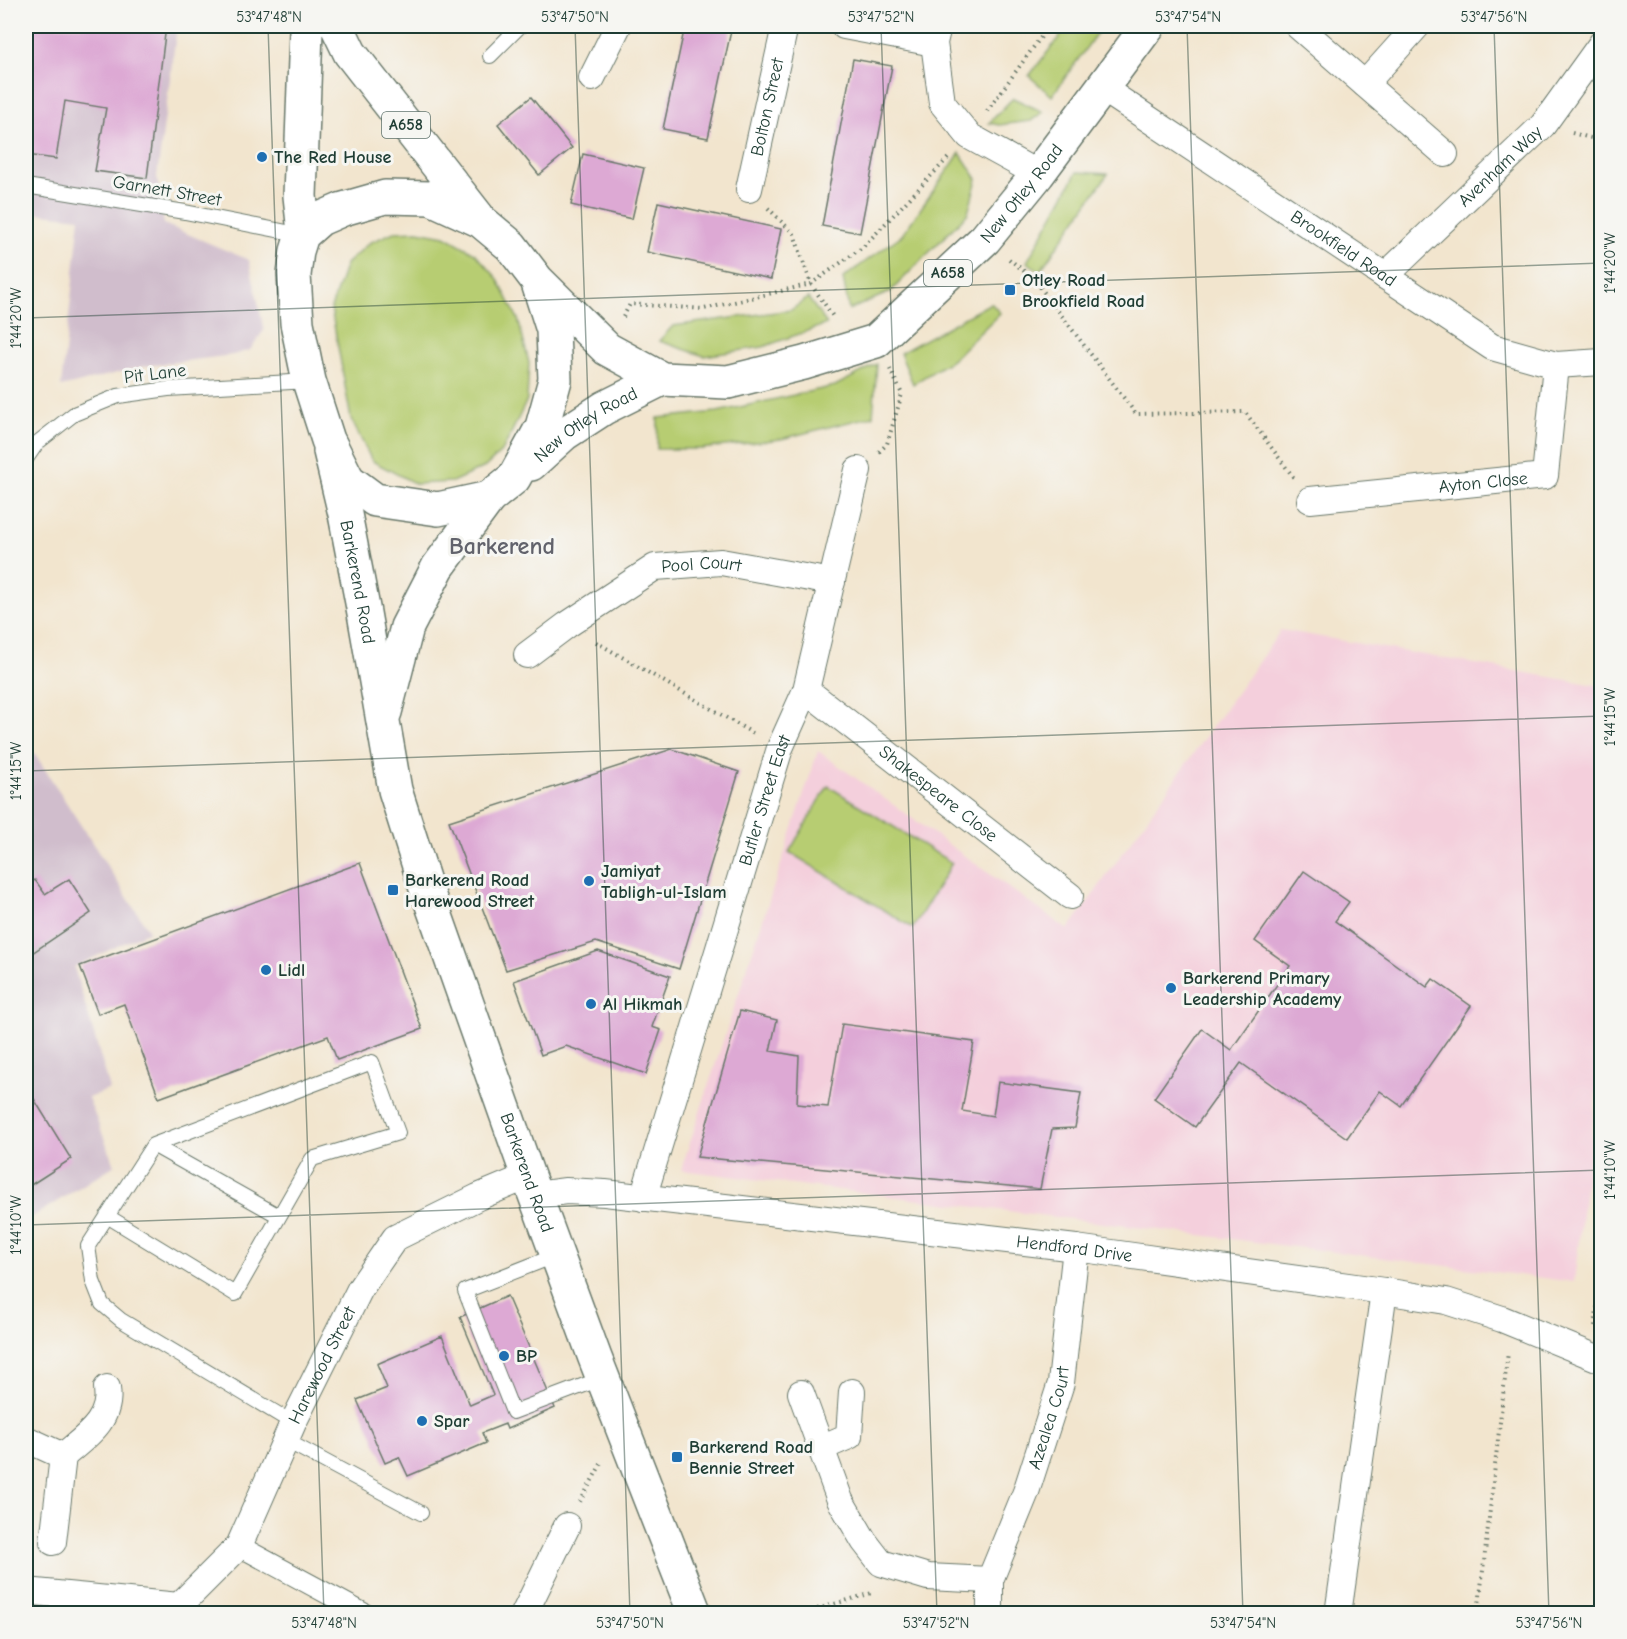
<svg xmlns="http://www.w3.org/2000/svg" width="1627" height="1639" viewBox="0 0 1627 1639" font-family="'Comic Neue',sans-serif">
	<rect width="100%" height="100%" fill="#f6f6f2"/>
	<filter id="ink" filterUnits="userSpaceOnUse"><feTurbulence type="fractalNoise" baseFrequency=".0167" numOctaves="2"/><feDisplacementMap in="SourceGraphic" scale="12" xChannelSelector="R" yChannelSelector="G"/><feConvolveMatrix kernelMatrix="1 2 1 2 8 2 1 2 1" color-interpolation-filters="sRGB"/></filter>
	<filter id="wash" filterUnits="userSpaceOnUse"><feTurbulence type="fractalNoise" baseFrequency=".008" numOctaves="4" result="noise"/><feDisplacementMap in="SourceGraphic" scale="24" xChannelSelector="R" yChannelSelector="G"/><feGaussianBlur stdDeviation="1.35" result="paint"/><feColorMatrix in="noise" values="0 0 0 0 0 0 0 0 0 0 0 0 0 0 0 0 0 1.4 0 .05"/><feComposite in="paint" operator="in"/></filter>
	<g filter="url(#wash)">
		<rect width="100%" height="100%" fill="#f2e5ce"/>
		<path fill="#f4cfdc" d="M 1281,630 L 1601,686 L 1602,1045 L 1574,1282 L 681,1170 L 818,751 L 1068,930 Z"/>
		<path fill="#d0bdcc" d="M 26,26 L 177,26 L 157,176 L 164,224 L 249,260 L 264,330 L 250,350 L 233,355 L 145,366 L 61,387 L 80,218 L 26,212 Z
			M 26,740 L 149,931 L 74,967 L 110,1089 L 88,1098 L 115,1165 L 26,1221 Z"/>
		<path fill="#b7cd72" stroke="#6b8553" stroke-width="1.5" d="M 1068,26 L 1102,26 L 1052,96 L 1029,76 Z
			M 1013,98 L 1043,112 L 1031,121 L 999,125 L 989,123 Z
			M 960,153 L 977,179 L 968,213 L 890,292 L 849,310 L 843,278 L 902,235 Z
			M 1077,172 L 1108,174 L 1040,271 L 1027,262 Z
			M 418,231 L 445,236 L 475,253 L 497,278 L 518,319 L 529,363 L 527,400 L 503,450 L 485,467 L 452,482 L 416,484 L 372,461 L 351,419 L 331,308 L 346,264 L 369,243 L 394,232 Z
			M 808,298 L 827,324 L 763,347 L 704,356 L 659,341 L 673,326 L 791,310 Z
			M 991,303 L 1000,313 L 952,360 L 913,384 L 900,353 Z
			M 877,364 L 873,416 L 781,439 L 701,449 L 657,449 L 658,418 L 717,412 L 835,386 Z
			M 828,786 L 952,863 L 913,928 L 789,852 Z"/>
		<g id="blocks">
			<path fill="#dda9d4" d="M 26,26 L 166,26 L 147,178 L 95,171 L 106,108 L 65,101 L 56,159 L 26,155 Z
				M 685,26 L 732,26 L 708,138 L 663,129 Z
				M 853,59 L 892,66 L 860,233 L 822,226 Z
				M 531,97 L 572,148 L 539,175 L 498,124 Z
				M 583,154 L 644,168 L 632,219 L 571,205 Z
				M 658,202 L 781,229 L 771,279 L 647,252 Z
				M 672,749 L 739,772 L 679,969 L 596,942 L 506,970 L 449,821 Z
				M 360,863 L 422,1029 L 337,1060 L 328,1036 L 159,1098 L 124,1004 L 98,1014 L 80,966 Z
				M 1304,871 L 1349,902 L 1335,921 L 1427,987 L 1433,979 L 1471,1006 L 1401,1106 L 1380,1091 L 1347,1138 L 1241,1063 L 1195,1127 L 1154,1098 L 1202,1029 L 1231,1050 L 1290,966 L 1255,941 Z
				M 69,879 L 91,913 L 26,957 L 26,886 L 35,880 L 45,894 Z
				M 598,951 L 670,976 L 652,1027 L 661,1030 L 646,1074 L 566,1046 L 541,1055 L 514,981 Z
				M 740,1011 L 777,1020 L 770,1051 L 799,1056 L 797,1104 L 828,1107 L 842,1024 L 974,1042 L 962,1111 L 993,1116 L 998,1082 L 1081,1093 L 1075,1128 L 1052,1129 L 1040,1189 L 697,1157 Z
				M 26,1086 L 71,1159 L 26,1188 Z
				M 507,1296 L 555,1408 L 507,1429 L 505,1424 L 482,1433 L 486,1443 L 408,1476 L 399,1457 L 385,1463 L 357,1400 L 387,1388 L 377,1364 L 442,1336 L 470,1405 L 493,1395 L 460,1317 Z"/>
		</g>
	</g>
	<g filter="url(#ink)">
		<use href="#blocks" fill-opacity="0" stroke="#69786a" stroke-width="1.5"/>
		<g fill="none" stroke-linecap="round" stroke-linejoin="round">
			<g stroke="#69786a" stroke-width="16">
				<path id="service" d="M 490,56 L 520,26
					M 26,186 L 185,212 L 302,235
					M 26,459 L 37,443 L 74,414 L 118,396 L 168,389 L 309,381
					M 153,1145 L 279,1216
					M 107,1216 L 235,1294 L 312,1159 L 398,1133 L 372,1062 L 153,1145 L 88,1246 L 93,1281 L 102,1304 L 121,1320 L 293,1423
					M 557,1255 L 465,1291 L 513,1412 L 603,1378
					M 285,1440 L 421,1513"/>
			</g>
			<g stroke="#69786a" stroke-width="22">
				<path id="pedestrian" d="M 239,1546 L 365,1614"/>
			</g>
			<g stroke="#69786a" stroke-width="28">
				<g id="minor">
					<path d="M 844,26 L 934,43"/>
					<path d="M 938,26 L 934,43 L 942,103 L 969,136 L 1038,174"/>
					<path d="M 1298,26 L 1445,154"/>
					<path d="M 592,78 L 618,26"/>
					<path d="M 1365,84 L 1417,26"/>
					<path id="s1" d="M 1102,88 L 1492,347 L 1556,365 L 1602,362"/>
					<path id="s2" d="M 749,189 L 785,26"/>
					<path id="s3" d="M 1385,276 L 1543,125 L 1602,43"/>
					<path id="s4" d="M 1310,500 L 1545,476 L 1556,365"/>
					<path id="s5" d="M 527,655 L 567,625 L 655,567 L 721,562 L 832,582"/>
					<path id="s6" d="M 806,690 L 1070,896"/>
					<path id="s7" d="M 536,1195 L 566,1191 L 605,1193 L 1076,1248 L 1384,1291 L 1446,1301 L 1502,1319 L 1602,1360"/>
					<path id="s8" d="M 643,1198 L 780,748 L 806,690 L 858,470"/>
					<path d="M 801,1393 L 840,1500 L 864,1541 L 881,1563 L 928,1577 L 990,1580"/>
					<path d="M 26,1439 L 63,1456 C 85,1437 112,1421 107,1388"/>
					<path d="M 821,1448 L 849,1436 L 852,1392"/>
					<path d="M 53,1542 L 63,1456"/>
					<path d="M 26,1591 L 179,1606"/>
					<path id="s9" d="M 178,1614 L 179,1606 L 239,1546 L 293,1423 L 360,1289 L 395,1238 L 478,1197 L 528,1176"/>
					<path d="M 524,1614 L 567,1526"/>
					<path id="s10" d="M 990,1614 L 990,1580 L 1026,1492 L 1061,1383 L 1076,1248"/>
					<path d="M 1338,1614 L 1384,1291"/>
				</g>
			</g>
			<g stroke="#69786a" stroke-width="36">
				<g id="secondary">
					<path id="s11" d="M 330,451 L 345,514 L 364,613 L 395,790 L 425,885 L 528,1176 L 595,1358 L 695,1614"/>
					<path d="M 385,712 L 407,627 L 438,567 L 489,498"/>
				</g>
			</g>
			<g stroke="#69786a" stroke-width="36">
				<g id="primary">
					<path d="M 337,26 L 350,53 L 478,217"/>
					<path d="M 304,232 L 300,196 L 306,31 L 308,26"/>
					<path id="s12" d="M 537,280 L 553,330 L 555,380 L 542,427 L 514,478 L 489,498 L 438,509 L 375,500 L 348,480 L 328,440 L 309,381 L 297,323 L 294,275 L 297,251 L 302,235 L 320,219 L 343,209 L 385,197 L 431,198 L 481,221 L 511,246 L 537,280 L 607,349 L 662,379 L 728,382 L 804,363 L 876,341 L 985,239 L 1038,174 L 1148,26"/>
					<path id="s13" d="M 531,464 L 564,434 L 604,408 L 662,379"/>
				</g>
			</g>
			<path stroke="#69786a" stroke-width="4" stroke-dasharray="1.5 4.5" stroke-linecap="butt" d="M 987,111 L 1049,26
				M 1572,133 L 1602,141
				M 768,208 L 794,234 L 811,284 L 834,318
				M 1009,259 L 1034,279 L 1136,414 L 1245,412 L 1294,478
				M 623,317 L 630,304 L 704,309 L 811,284 L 863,247 L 950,156
				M 879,452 L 887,444 L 902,394 L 890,369
				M 596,642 L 756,735
				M 1595,1326 L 1602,1267
				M 580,1502 L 601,1464
				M 800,1614 L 872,1593
				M 1478,1614 L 1508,1352"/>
			<use href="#service" stroke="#fff" stroke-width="14"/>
			<use href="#pedestrian" stroke="#fff" stroke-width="20"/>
			<use href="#minor" stroke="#fff" stroke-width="26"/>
			<use href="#secondary" stroke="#fff" stroke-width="33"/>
			<use href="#primary" stroke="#fff" stroke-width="33"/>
		</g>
	</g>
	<path fill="none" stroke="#1f3d34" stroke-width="1.5" stroke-opacity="0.45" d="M 268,26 L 324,1614M 575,26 L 630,1614M 881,26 L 937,1614M 1187,26 L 1243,1614M 1494,26 L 1549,1614M 26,318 L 1602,263M 26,771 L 1602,716M 26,1225 L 1602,1170"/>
	<g fill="#1f6fb2" stroke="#f6f6f2" stroke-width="2">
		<circle cx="262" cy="157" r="6"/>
		<rect x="1004" y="284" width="12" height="12" rx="3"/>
		<circle cx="589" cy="881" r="6"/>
		<rect x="387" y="884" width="12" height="12" rx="3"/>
		<circle cx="266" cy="970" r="6"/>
		<circle cx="1171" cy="988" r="6"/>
		<circle cx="591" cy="1004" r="6"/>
		<circle cx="504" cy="1356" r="6"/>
		<circle cx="422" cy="1421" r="6"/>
		<rect x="671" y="1451" width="12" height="12" rx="3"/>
	</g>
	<g text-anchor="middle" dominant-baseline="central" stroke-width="6" stroke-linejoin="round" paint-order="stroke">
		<g fill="#f6f6f2" stroke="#60746d" stroke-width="1.5">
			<rect x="382" y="112" width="48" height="26" rx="4.5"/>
			<rect x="924" y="260" width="48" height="26" rx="4.5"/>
		</g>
		<g font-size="16" font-weight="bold" fill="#1f3d34">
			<text x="406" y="125">A658</text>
			<text x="948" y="273">A658</text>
		</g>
		<g font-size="18" fill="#1f3d34" stroke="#f6f6f2">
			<text stroke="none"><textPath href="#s2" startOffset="84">Bolton Street</textPath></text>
			<text stroke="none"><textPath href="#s3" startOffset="159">Avenham Way</textPath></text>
			<text transform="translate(167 191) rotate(10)">Garnett Street</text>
			<text stroke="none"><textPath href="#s12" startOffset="1510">New Otley Road</textPath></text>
			<text stroke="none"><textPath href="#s1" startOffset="290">Brookfield Road</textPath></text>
			<text transform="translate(155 374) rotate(-7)">Pit Lane</text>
			<text stroke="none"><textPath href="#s13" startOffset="68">New Otley Road</textPath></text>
			<text stroke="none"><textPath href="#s4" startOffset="174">Ayton Close</textPath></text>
			<text stroke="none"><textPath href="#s5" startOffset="202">Pool Court</textPath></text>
			<text stroke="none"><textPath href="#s11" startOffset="134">Barkerend Road</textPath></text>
			<text stroke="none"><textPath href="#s6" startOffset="168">Shakespeare Close</textPath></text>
			<text stroke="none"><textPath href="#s8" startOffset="416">Butler Street East</textPath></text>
			<text stroke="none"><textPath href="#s11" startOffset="750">Barkerend Road</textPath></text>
			<text stroke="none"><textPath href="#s7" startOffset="542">Hendford Drive</textPath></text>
			<text stroke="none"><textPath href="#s9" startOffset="292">Harewood Street</textPath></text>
			<text stroke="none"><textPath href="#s10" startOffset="207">Azealea Court</textPath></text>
		</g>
		<g font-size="18" font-weight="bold" fill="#1f3d34" stroke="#f6f6f2" text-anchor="start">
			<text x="274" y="157">The Red House</text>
			<text x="1022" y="280">Otley Road<tspan x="1022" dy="21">Brookfield Road</tspan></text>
			<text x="601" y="871">Jamiyat<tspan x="601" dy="21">Tabligh-ul-Islam</tspan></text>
			<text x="405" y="880">Barkerend Road<tspan x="405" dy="21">Harewood Street</tspan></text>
			<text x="278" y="970">Lidl</text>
			<text x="1183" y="978">Barkerend Primary<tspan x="1183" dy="21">Leadership Academy</tspan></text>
			<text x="603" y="1004">Al Hikmah</text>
			<text x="516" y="1356">BP</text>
			<text x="434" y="1421">Spar</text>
			<text x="689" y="1447">Barkerend Road<tspan x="689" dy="21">Bennie Street</tspan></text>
		</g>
		<g font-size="24" font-weight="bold" fill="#62636c" stroke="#f6f6f2">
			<text x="502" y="546">Barkerend</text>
		</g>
	</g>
	<rect width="1627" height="1639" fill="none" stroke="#f6f6f2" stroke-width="66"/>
	<rect x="33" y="33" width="1561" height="1573" fill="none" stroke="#1f3d34" stroke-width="2"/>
	<g font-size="15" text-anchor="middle" fill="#1f3d34">
		<text x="269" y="22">53°47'48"N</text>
		<text x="575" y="22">53°47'50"N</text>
		<text x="881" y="22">53°47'52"N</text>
		<text x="1188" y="22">53°47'54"N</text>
		<text x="1494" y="22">53°47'56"N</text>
		<text transform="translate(1610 263) rotate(-90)" y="5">1°44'20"W</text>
		<text transform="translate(16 318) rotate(-90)" y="5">1°44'20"W</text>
		<text transform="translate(1610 717) rotate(-90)" y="5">1°44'15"W</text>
		<text transform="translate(16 771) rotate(-90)" y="5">1°44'15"W</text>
		<text transform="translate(1610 1170) rotate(-90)" y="5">1°44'10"W</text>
		<text transform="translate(16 1225) rotate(-90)" y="5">1°44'10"W</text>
		<text x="324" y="1628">53°47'48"N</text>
		<text x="630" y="1628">53°47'50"N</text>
		<text x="936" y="1628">53°47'52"N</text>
		<text x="1243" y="1628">53°47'54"N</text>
		<text x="1549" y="1628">53°47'56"N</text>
	</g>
</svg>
